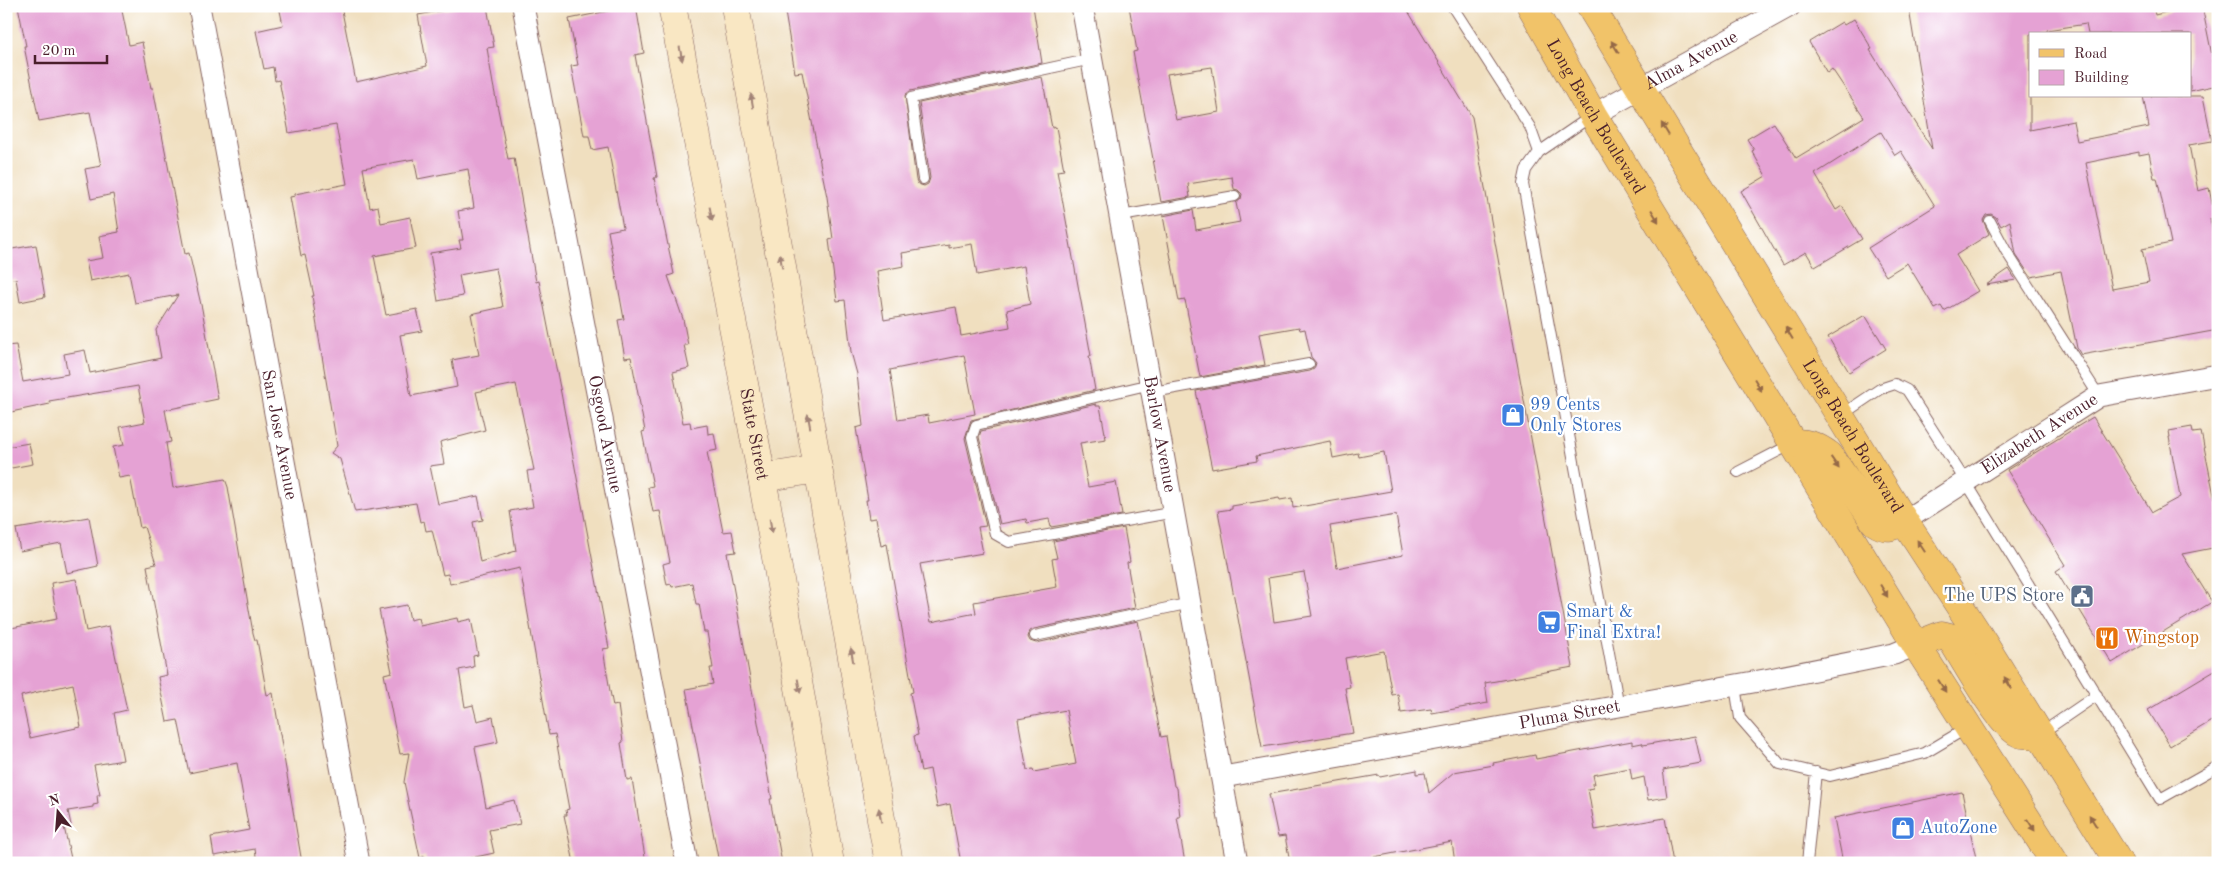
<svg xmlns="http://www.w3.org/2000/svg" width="2224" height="869" viewBox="0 0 2224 869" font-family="'Old Standard TT',serif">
	<rect width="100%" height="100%" fill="#fff"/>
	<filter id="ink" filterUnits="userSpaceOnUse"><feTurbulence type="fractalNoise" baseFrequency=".02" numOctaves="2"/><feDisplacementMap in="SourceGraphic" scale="10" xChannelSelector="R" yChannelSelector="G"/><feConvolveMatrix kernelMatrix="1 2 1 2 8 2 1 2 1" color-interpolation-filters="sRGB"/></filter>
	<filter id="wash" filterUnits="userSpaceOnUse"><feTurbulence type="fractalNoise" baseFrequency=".0096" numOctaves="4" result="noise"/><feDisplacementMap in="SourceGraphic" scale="20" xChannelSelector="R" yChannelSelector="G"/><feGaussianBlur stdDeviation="1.12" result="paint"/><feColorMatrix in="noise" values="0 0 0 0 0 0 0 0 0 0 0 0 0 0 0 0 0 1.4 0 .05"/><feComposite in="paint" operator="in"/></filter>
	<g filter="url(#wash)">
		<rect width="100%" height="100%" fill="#f0dfbf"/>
		<g id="blocks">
			<path fill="#e5a2d4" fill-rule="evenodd" d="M 18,6 L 121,6 L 129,45 L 142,42 L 151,88 L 153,88 L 185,254 L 189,253 L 202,309 L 218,399 L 165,410 L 171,442 L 166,443 L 173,488 L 225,479 L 228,487 L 253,633 L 255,640 L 257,640 L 267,695 L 273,693 L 302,863 L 257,863 L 255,849 L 214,856 L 211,837 L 249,830 L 237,763 L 189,773 L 178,720 L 167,722 L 158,677 L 167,675 L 147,566 L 156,564 L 144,527 L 140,528 L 130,476 L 119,478 L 113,447 L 124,445 L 120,427 L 145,422 L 138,386 L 49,401 L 50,404 L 6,413 L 6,346 L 16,345 L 23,382 L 68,374 L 64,354 L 85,350 L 90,373 L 161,358 L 156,330 L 178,295 L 135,303 L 129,273 L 90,281 L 86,261 L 103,258 L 99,236 L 119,232 L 113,194 L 91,199 L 85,169 L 101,166 L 90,112 L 39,121 L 24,46 L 26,46 Z
				M 279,6 L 341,6 L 356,82 L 427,66 L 418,15 L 466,6 L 487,6 L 494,47 L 487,48 L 493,84 L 508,159 L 514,158 L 536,282 L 539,281 L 561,393 L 609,648 L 603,649 L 610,691 L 613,706 L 618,705 L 623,742 L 621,743 L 627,780 L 632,779 L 646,863 L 574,863 L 564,815 L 567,815 L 566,810 L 569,809 L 555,734 L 549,735 L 520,568 L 450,584 L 448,574 L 443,575 L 432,530 L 426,531 L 424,521 L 420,522 L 416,503 L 355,512 L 340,459 L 331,453 L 337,446 L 312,296 L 314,296 L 305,255 L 301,256 L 290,197 L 295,196 L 295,194 L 347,184 L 336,125 L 289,133 L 279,80 L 275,81 L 273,67 L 264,69 L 256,31 L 283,25 ZM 414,159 L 418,179 L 468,169 L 474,208 L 458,211 L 463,240 L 459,240 L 461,248 L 430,253 L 438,301 L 463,296 L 459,275 L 496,268 L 503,307 L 471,314 L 479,355 L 452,360 L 457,387 L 411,396 L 400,335 L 422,331 L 417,309 L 386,315 L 374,256 L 416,248 L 410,217 L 381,223 L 378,206 L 370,208 L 363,168 ZM 516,384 L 534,470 L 527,471 L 533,507 L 510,511 L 516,551 L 480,562 L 473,522 L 483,520 L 478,496 L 438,504 L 430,466 L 444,464 L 440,442 L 485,430 L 476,392 Z
				M 612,6 L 636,6 L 644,53 L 635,55 L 657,177 L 654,178 L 674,274 L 668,276 L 683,319 L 688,345 L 684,345 L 689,368 L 673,372 L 683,423 L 690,422 L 691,428 L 707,425 L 708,434 L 714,433 L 717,450 L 707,452 L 723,532 L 732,531 L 736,552 L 727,553 L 772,799 L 770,799 L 782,863 L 719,863 L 686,689 L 713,684 L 710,668 L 713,668 L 707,632 L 704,632 L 699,604 L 696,604 L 692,583 L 672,587 L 671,584 L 667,585 L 663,564 L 670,562 L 660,511 L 653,512 L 648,487 L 653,486 L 642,432 L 645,431 L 639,399 L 631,357 L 625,358 L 618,320 L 624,319 L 608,231 L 623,228 L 608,147 L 592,150 L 589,136 L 584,136 L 571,66 L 578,65 L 569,19 L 613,10 Z
				M 784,6 L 1033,6 L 1042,63 L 910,91 L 905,95 L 916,180 L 918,184 L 924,186 L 928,184 L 930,178 L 919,103 L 1042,77 L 1052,128 L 1056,127 L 1064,170 L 1057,171 L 1091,356 L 1089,356 L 1095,390 L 971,420 L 965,438 L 986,526 L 978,527 L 983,553 L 920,564 L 931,622 L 976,613 L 974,602 L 1057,587 L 1052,559 L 1057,558 L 1053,541 L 1124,528 L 1130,562 L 1127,563 L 1135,608 L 1034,629 L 1030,631 L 1028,637 L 1030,641 L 1036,643 L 1138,621 L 1161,737 L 1166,736 L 1174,786 L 1177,788 L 1180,817 L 1177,817 L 1185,863 L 961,863 L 950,804 L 937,807 L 930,769 L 921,771 L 914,736 L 918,735 L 910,693 L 913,692 L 887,544 L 881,546 L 876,518 L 869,519 L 866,500 L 868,500 L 856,428 L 863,426 L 857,374 L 851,352 L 845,300 L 837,301 L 829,240 L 833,239 L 827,197 L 802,72 L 795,73 ZM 972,244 L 977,275 L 1024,266 L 1030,304 L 1007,310 L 1010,327 L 961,336 L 956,307 L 884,320 L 877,271 L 904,266 L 902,253 L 949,245 L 949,248 ZM 964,355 L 975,414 L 929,423 L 928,415 L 898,420 L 890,370 ZM 1066,710 L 1076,764 L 1034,772 L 1033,769 L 1027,770 L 1018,719 Z
				M 1129,6 L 1405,6 L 1472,117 L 1573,667 L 1485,683 L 1488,703 L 1432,713 L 1431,709 L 1401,713 L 1398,694 L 1392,695 L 1384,651 L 1345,658 L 1350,687 L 1345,688 L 1353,733 L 1262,747 L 1218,511 L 1232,509 L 1232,506 L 1279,498 L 1280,500 L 1292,498 L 1293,508 L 1391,491 L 1384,452 L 1359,457 L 1358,453 L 1333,458 L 1330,441 L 1256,456 L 1257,461 L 1212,469 L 1196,391 L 1310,371 L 1314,369 L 1316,363 L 1311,357 L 1305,329 L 1300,330 L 1299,327 L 1259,334 L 1265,365 L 1200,377 L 1185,300 L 1179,301 L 1163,216 L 1193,210 L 1196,230 L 1240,222 L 1236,203 L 1241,199 L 1242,194 L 1238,190 L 1234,189 L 1232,177 L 1188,184 L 1190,197 L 1161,202 L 1133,52 L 1137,51 ZM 1212,67 L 1219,112 L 1176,120 L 1167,74 ZM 1396,515 L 1403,555 L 1337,568 L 1330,526 ZM 1304,572 L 1312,616 L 1274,622 L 1268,578 Z
				M 1926,6 L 2153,6 L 2155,15 L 2190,6 L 2202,6 L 2218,85 L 2190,91 L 2190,34 L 2088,34 L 2086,24 L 2047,30 L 2047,34 L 2030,34 L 2030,130 L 2073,121 L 2077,141 L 2149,127 L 2143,96 L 2203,96 L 2212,141 L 2189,145 L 2198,191 L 2209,188 L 2215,218 L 2210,219 L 2218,257 L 2218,330 L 2081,355 L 2077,348 L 2061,271 L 2031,277 L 2016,255 L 2010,221 L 2001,226 L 1996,217 L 1991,214 L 1986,215 L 1983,220 L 1989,234 L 1956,255 L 1978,291 L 1944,311 L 1941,306 L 1935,309 L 1907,263 L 1886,276 L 1868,248 L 1935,206 L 1901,151 L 1895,155 L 1881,132 L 1815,174 L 1836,210 L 1842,206 L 1862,239 L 1815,267 L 1806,252 L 1783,265 L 1741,191 L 1766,176 L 1752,151 L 1754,150 L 1747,139 L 1774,123 L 1796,158 L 1864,117 L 1832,69 L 1827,73 L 1809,42 L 1842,22 L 1844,25 L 1854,19 L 1872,49 L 1870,50 L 1932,149 L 1909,9 ZM 2139,152 L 2139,155 L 2149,153 L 2154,178 L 2157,178 L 2171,243 L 2142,249 L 2149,282 L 2112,289 L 2086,163 Z
				M 36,245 L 45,297 L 20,302 L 16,279 L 6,280 L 6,250 Z
				M 2009,269 L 2016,280 L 1986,285 Z
				M 1865,315 L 1886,349 L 1849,372 L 1828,337 Z
				M 1096,404 L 1096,406 L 1100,406 L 1106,439 L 1080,443 L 1088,487 L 1116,482 L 1122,515 L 1051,527 L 1049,519 L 1027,523 L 1026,519 L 1000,524 L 979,437 L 981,431 Z
				M 2093,417 L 2152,512 L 2180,497 L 2169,437 L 2170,437 L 2169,431 L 2192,427 L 2193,433 L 2201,432 L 2215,500 L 2218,500 L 2218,547 L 2182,554 L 2212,602 L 2112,663 L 2056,571 L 2065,565 L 2007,470 Z
				M 29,443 L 33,464 L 6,469 L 6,447 Z
				M 89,517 L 98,566 L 67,573 L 61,543 L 20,551 L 16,529 Z
				M 76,579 L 86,631 L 109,626 L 127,710 L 114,713 L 123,760 L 94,765 L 100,795 L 97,795 L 98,804 L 93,805 L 93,807 L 68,811 L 71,825 L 64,827 L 72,863 L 13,863 L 6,829 L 6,629 L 57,619 L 51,583 ZM 73,684 L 81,727 L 30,738 L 21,696 Z
				M 407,605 L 410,620 L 418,618 L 420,626 L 457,618 L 458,622 L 471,619 L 478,655 L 473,656 L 474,667 L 459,670 L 465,707 L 473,705 L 477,721 L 493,717 L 498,742 L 475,747 L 486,807 L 514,800 L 520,824 L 489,830 L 494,853 L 448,863 L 427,863 L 425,856 L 420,858 L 404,782 L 409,753 L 400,754 L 384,674 L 392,672 L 379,610 Z
				M 2218,668 L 2218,717 L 2170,746 L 2148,710 Z
				M 1695,736 L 1701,763 L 1663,770 L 1667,797 L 1648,800 L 1644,777 L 1632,780 L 1630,768 L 1593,775 L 1595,784 L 1592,784 L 1593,788 L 1588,789 L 1595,830 L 1665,818 L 1673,863 L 1455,863 L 1452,842 L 1369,858 L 1370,863 L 1290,863 L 1285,836 L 1278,837 L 1269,794 L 1379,775 L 1380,777 L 1417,770 L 1417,774 L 1425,773 L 1429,793 L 1454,772 L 1494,765 L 1493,763 L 1535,755 L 1536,759 L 1632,741 L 1632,745 L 1642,743 L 1643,745 Z
				M 1962,792 L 1977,863 L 1843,863 L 1834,818 Z"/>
		</g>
	</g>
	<g filter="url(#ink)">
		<use href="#blocks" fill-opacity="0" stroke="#84625f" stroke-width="1"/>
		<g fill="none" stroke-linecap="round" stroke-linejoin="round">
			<g stroke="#84625f" stroke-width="12">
				<path id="service" d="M 1452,6 L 1530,127 L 1539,152 L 1526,170 L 1523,184 L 1619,707
					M 1539,152 L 1593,115
					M 923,179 L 911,98 L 1092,59
					M 1121,216 L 1235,196
					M 1990,221 L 2006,251 L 2099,396
					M 1151,384 L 976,425 L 972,437 L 995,534 L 1009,542 L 1175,512
					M 1153,392 L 1309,364
					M 1840,416 L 1880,389 L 1895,384 L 1907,390 L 1966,482 L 2160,799 L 2215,768 L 2218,772
					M 1738,472 L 1792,444
					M 1035,636 L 1191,603
					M 1735,686 L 1740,718 L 1780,764 L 1830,776 L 1925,753 L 1967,728
					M 2040,734 L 2097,695
					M 1807,863 L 1816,772"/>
			</g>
			<g stroke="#84625f" stroke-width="23">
				<g id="minor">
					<path id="s1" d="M 199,6 L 359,863"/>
					<path id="s2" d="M 523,6 L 687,863"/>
					<path id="s3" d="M 1082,6 L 1237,863"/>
					<path id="s4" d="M 1593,115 L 1790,6"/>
					<path id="s5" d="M 1904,521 L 2099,396 L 2218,375"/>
					<path id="s6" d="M 1223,777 L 1770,679 L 1894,654 L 1916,645"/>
				</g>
			</g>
			<g stroke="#84625f" stroke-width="29">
				<g id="secondary">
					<path id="s7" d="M 672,6 L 762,478 L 830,863"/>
					<path d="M 735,6 L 889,863"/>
					<path d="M 762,478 L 818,469"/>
				</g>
			</g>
			<g stroke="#84625f" stroke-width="29">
				<g id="primary">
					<path id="s8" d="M 1531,6 L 1593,115 L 1916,645 L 2055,863"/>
					<path id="s9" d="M 1590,6 L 1904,521 L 1976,631 L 2119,863"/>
					<path d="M 1794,443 C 1809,443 1817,446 1829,455 L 1875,522 C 1887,530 1892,527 1904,521"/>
					<path d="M 1916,645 L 1942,635 L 1950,637 C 1964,659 1997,720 2017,732 C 2023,736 2032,734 2040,734"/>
				</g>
			</g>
			<use href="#service" stroke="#fff" stroke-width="10"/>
			<use href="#minor" stroke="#fff" stroke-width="21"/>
			<use href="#secondary" stroke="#f9e7c3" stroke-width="28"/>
			<use href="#primary" stroke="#f1c369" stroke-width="28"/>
		</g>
		<defs><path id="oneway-solid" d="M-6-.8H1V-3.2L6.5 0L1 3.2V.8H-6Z" transform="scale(1.25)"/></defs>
		<g fill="#956947">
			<use href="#oneway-solid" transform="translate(1615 47) rotate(-121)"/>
			<use href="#oneway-solid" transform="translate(1665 129) rotate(-121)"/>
			<use href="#oneway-solid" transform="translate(1655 216) rotate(59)"/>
			<use href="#oneway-solid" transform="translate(1789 333) rotate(-121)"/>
			<use href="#oneway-solid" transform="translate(1758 385) rotate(59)"/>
			<use href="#oneway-solid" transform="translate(1835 463) rotate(55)"/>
			<use href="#oneway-solid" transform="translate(1921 546) rotate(-123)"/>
			<use href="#oneway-solid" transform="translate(1884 591) rotate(59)"/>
			<use href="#oneway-solid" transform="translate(2008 683) rotate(-122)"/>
			<use href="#oneway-solid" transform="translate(1942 686) rotate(58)"/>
			<use href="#oneway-solid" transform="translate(2093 821) rotate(-122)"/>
			<use href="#oneway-solid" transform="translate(2031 825) rotate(57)"/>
		</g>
		<g fill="#a28377">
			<use href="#oneway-solid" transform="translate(681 54) rotate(79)"/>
			<use href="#oneway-solid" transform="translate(752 101) rotate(-100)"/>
			<use href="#oneway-solid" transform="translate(711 214) rotate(79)"/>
			<use href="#oneway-solid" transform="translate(781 261) rotate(-100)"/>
			<use href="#oneway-solid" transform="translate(809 421) rotate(-100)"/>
			<use href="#oneway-solid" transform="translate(771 526) rotate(80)"/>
			<use href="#oneway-solid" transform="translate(852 655) rotate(-100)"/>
			<use href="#oneway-solid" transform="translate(799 686) rotate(80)"/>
			<use href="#oneway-solid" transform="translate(880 815) rotate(-100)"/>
		</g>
	</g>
	<defs>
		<g id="shop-square" transform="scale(1.25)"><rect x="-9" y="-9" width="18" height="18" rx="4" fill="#3f7fe0" stroke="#fff"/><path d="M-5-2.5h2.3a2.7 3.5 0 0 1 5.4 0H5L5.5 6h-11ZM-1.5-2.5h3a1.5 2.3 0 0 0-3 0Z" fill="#fff"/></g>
		<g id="civic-square" transform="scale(1.25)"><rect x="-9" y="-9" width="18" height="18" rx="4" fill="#5c6f8a" stroke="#fff"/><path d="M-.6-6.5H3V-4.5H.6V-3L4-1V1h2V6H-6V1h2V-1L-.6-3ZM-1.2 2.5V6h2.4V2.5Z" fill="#fff"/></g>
		<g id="supermarket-square" transform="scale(1.25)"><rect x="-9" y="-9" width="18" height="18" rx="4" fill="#3f7fe0" stroke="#fff"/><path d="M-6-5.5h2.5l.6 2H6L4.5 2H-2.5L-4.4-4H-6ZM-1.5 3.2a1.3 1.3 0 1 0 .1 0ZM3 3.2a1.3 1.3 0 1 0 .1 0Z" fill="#fff"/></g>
		<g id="restaurant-square" transform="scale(1.25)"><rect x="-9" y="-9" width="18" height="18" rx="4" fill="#e8710a" stroke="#fff"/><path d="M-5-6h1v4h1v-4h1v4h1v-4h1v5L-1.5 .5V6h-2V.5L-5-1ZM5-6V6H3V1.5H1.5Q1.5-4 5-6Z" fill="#fff"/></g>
	</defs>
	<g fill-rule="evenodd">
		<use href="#shop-square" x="1513" y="415"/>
		<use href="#civic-square" x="2082" y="596"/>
		<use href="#supermarket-square" x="1549" y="622"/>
		<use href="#restaurant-square" x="2107" y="638"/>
		<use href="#shop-square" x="1903" y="828"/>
	</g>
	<g text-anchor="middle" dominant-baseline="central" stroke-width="4.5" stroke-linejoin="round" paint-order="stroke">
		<g font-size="18" fill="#4a1f2b" stroke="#fff">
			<text stroke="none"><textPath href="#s4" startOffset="112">Alma Avenue</textPath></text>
			<text stroke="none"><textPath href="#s8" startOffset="128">Long Beach Boulevard</textPath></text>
			<text stroke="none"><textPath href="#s2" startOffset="436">Osgood Avenue</textPath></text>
			<text stroke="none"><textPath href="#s7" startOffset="436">State Street</textPath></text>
			<text stroke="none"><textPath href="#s3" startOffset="435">Barlow Avenue</textPath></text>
			<text stroke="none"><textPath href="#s1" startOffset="436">San Jose Avenue</textPath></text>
			<text stroke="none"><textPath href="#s5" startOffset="161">Elizabeth Avenue</textPath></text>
			<text stroke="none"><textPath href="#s9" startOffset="504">Long Beach Boulevard</textPath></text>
			<text stroke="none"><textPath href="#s6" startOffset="352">Pluma Street</textPath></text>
		</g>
		<g font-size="18" fill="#366cbe" stroke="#fff" text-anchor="start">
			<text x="1530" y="405">99 Cents<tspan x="1530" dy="21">Only Stores</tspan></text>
			<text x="1566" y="612">Smart &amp;<tspan x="1566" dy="21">Final Extra!</tspan></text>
			<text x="1920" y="828">AutoZone</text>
		</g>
		<g font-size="18" fill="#4e5e75" stroke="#fff" text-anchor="end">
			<text x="2064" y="596">The UPS Store</text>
		</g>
		<g font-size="18" fill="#c56008" stroke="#fff" text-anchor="start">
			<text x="2124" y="638">Wingstop</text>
		</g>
	</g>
	<rect width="2224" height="869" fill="none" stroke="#fff" stroke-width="25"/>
	<rect x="2029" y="32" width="162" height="65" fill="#ffffff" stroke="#b7a5aa"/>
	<rect x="2039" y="49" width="25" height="8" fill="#f1c369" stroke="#b7a5aa"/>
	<text x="2074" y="58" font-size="15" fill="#4a1f2b">Road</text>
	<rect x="2039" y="70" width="25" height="15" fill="#e5a2d4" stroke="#b7a5aa"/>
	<text x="2074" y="82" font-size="15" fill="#4a1f2b">Building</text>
	<g transform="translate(58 812) rotate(343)" stroke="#ffffff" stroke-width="4" paint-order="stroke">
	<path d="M0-4L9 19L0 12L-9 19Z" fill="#4a1f2b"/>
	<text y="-8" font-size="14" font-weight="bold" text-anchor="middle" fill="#4a1f2b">N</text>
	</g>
	<path d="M35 55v8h72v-8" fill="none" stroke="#4a1f2b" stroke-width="2.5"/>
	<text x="42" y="55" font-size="15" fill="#4a1f2b" stroke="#ffffff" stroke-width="4" paint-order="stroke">20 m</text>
</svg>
